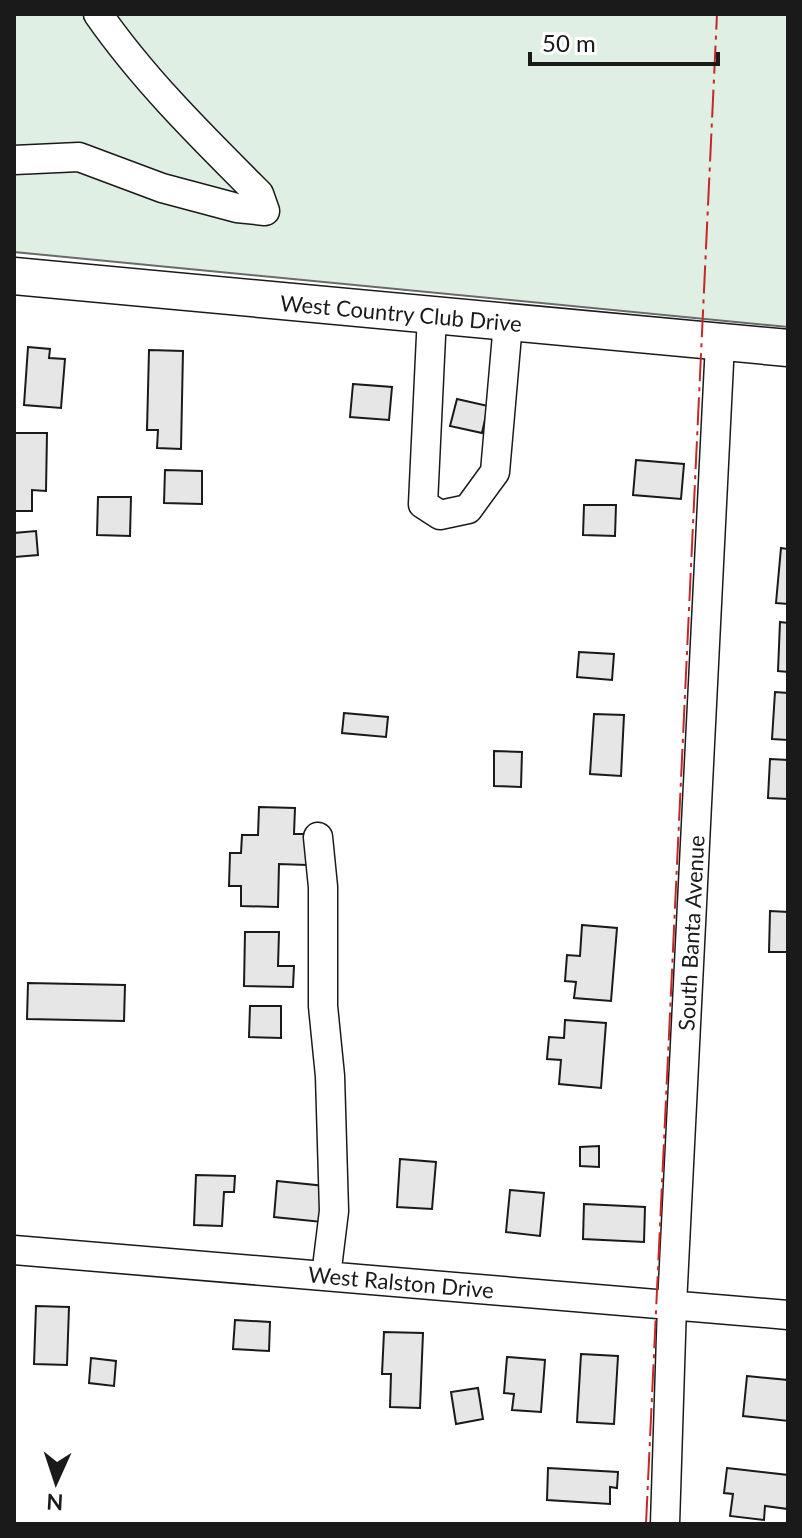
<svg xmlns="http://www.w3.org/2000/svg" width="802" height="1538" viewBox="0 0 802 1538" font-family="Lato,sans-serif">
	<rect width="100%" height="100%" fill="#fff"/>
	<path fill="#e0efe3" stroke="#6a6a6a" stroke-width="2" d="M 14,14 L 788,14 L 788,327 L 14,252 Z"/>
	<path fill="#e6e6e6" stroke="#1a1a1a" stroke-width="2" d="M 28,347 L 50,349 L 49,358 L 65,359 L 61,408 L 24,405 Z
		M 149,350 L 183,351 L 181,449 L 157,448 L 158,430 L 147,430 Z
		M 353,384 L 392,387 L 389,420 L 350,417 Z
		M 457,399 L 488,406 L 482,433 L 450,426 Z
		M 14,433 L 47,433 L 46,491 L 32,490 L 32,511 L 14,511 Z
		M 636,460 L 684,464 L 681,499 L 633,495 Z
		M 165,470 L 202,471 L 202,504 L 164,503 Z
		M 98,497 L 131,497 L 130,536 L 97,535 Z
		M 584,505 L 616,505 L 615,536 L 583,535 Z
		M 36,531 L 38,555 L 15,557 L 14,533 Z
		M 781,548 L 788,549 L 788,604 L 776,603 Z
		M 780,622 L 788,623 L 788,672 L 778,671 Z
		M 579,652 L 614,654 L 612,680 L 577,677 Z
		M 775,692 L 788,693 L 788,740 L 772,739 Z
		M 344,713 L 388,717 L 386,737 L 342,733 Z
		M 594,714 L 624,715 L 621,776 L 590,774 Z
		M 494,751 L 522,752 L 521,787 L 494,786 Z
		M 770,759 L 788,760 L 788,799 L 768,798 Z
		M 259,807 L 295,808 L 294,834 L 307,834 L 307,865 L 279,864 L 278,907 L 241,906 L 241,886 L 229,886 L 230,853 L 241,853 L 242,835 L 258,835 Z
		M 770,911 L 788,912 L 788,952 L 769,952 Z
		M 582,925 L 617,928 L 611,1001 L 574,998 L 576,982 L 565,981 L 567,955 L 580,956 Z
		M 245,932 L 279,932 L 278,966 L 294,966 L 293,987 L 244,986 Z
		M 28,983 L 125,985 L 124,1021 L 27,1019 Z
		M 250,1006 L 281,1006 L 281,1038 L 249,1037 Z
		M 565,1020 L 606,1023 L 601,1088 L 559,1084 L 561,1060 L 547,1059 L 549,1037 L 564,1038 Z
		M 599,1146 L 599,1167 L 580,1166 L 580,1147 Z
		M 400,1159 L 436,1162 L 432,1209 L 397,1207 Z
		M 196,1175 L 235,1176 L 234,1192 L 224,1192 L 222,1226 L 194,1225 Z
		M 277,1181 L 325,1186 L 322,1222 L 274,1217 Z
		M 510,1190 L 544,1193 L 540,1236 L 506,1232 Z
		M 584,1204 L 645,1207 L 644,1242 L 583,1239 Z
		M 36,1306 L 69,1307 L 67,1365 L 34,1364 Z
		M 235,1320 L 270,1322 L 269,1351 L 233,1349 Z
		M 384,1332 L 423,1333 L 420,1408 L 390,1407 L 391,1374 L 382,1374 Z
		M 581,1354 L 618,1356 L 614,1424 L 577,1422 Z
		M 507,1357 L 545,1360 L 541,1412 L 512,1410 L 514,1394 L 504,1393 Z
		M 91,1358 L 116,1361 L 114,1386 L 89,1383 Z
		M 747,1376 L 788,1380 L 788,1421 L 743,1416 Z
		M 478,1388 L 483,1419 L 456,1424 L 451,1392 Z
		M 548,1468 L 618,1472 L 617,1488 L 610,1487 L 610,1504 L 547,1500 Z
		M 727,1468 L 788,1475 L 788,1509 L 765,1506 L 764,1520 L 730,1516 L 733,1494 L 724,1493 Z"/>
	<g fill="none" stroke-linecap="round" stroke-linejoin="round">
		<g stroke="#1a1a1a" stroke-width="31">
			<path id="minor" d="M 14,160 L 79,157 L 162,188 L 237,208 L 265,211 L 259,194 C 202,137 144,80 98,14
				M 432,315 L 423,504 L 440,515 L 468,509 L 495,472 L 508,323
				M 318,837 L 323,887 L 323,1006 L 330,1076 L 334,1211 L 326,1276
				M 14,1250 L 788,1315
				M 665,1524 L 672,1305 L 720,343"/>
		</g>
		<g stroke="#1a1a1a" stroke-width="39">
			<path id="major" d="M 14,276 L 788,348"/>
		</g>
		<use href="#minor" stroke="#fff" stroke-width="28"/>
		<use href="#major" stroke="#fff" stroke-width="36"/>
		<path stroke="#c62828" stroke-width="2" stroke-dasharray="28 6 4 6" stroke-linecap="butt" d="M 646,1524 L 717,14"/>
	</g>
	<g text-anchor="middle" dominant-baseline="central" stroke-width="6" stroke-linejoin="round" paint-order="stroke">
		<g font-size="22" fill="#1a1a1a" stroke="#fff">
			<text transform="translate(401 313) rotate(5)">West Country Club Drive</text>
			<text transform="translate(691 933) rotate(-87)">South Banta Avenue</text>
			<text transform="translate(401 1282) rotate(5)">West Ralston Drive</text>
		</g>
	</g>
	<rect width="802" height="1538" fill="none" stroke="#1a1a1a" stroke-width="32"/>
	<g transform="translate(56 1482) rotate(183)" stroke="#ffffff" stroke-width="6" paint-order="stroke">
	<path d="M0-6L14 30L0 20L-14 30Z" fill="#1a1a1a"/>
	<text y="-12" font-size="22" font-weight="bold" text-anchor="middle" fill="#1a1a1a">N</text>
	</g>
	<path d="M530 52v12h188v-12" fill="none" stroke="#1a1a1a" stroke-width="4"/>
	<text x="542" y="52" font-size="24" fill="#1a1a1a" stroke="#ffffff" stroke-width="6" paint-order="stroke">50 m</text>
</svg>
